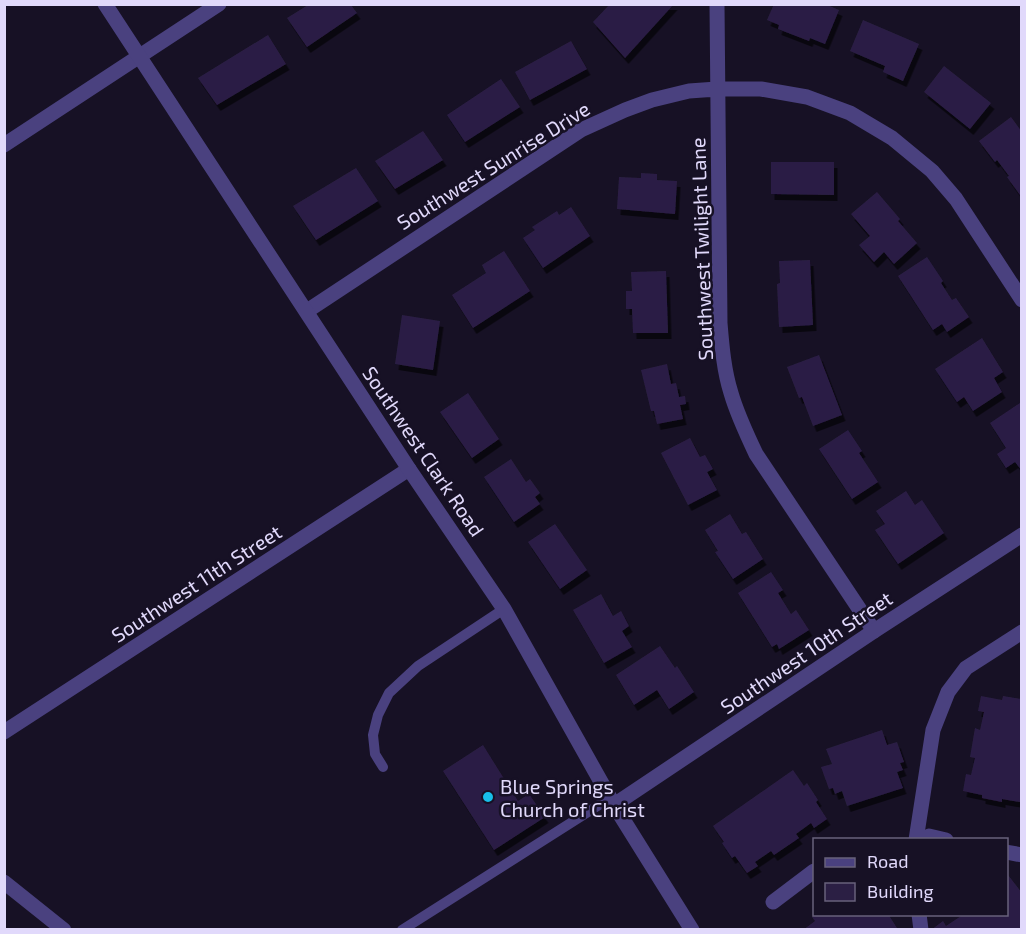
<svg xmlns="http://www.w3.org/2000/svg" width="1026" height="934" viewBox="0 0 1026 934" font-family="'Exo 2',sans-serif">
	<defs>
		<filter id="shadow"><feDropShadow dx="3.5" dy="6" stdDeviation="0" flood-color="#0009"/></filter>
	</defs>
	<rect width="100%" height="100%" fill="#171125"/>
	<path fill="#2b1f44" filter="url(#shadow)" d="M 610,4 L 674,4 L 625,58 L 593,22 Z
		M 774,4 L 825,4 L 839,10 L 825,44 L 810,38 L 809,41 L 778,29 L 779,25 L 767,20 Z
		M 308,5 L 351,5 L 357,13 L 307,47 L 287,18 Z
		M 863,20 L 919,44 L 903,81 L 883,72 L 885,66 L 850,51 Z
		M 268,35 L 286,64 L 217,105 L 198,78 Z
		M 571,41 L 587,69 L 530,100 L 515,72 Z
		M 944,66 L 991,103 L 970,129 L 924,92 Z
		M 501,79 L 520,107 L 465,142 L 447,115 Z
		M 1011,117 L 1022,132 L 1022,194 L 1020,195 L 1007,177 L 1009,176 L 997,160 L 995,162 L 979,141 Z
		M 423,131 L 443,160 L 395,189 L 375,161 Z
		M 771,162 L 834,162 L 834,195 L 771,194 Z
		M 356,168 L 378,201 L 316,240 L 293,206 Z
		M 641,173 L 657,174 L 657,180 L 677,181 L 675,214 L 617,209 L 619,177 L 641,178 Z
		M 877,192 L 900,219 L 898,221 L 917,243 L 894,264 L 884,252 L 874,262 L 859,245 L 870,236 L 851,214 Z
		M 571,207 L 590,236 L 543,268 L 523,238 L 535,230 L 532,227 L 557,211 L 559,215 Z
		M 504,251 L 530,291 L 473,328 L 452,295 L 486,273 L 482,265 Z
		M 927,257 L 943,281 L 941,283 L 952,300 L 956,298 L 969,317 L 947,332 L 942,324 L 933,330 L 898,276 Z
		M 810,260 L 813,325 L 779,327 L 777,284 L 780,283 L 779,261 Z
		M 666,271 L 668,333 L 633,333 L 632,309 L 626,309 L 626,291 L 632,291 L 631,272 Z
		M 402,315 L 440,321 L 433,370 L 395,364 Z
		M 982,338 L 1003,372 L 994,378 L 1002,392 L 973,411 L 964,397 L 957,402 L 935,369 Z
		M 819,355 L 842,415 L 813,426 L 802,397 L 799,398 L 787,367 Z
		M 667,364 L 671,384 L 676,383 L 679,397 L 685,396 L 686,404 L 680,405 L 683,419 L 657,424 L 654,411 L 651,411 L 641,370 Z
		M 468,393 L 499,439 L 472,458 L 440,412 Z
		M 1020,403 L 1022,405 L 1022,471 L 1015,462 L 1006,468 L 997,454 L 1006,448 L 990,423 Z
		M 848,430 L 862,451 L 859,453 L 878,482 L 852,499 L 819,449 Z
		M 690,438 L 700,457 L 705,455 L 713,469 L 707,472 L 717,490 L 688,505 L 661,453 Z
		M 511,459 L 526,482 L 530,479 L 540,493 L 535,497 L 540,504 L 514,522 L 484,477 Z
		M 906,491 L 915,505 L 922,500 L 944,533 L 898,564 L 875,530 L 885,524 L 876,511 Z
		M 730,514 L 742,534 L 746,532 L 763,559 L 733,579 L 715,552 L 718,551 L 705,530 Z
		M 555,524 L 587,570 L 560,589 L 528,542 Z
		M 771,572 L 783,590 L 778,593 L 791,614 L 796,610 L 809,630 L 779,649 L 777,644 L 772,647 L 738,593 Z
		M 601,594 L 613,616 L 621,611 L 629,626 L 622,631 L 632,647 L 604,663 L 573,610 Z
		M 660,646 L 675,668 L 677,666 L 694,692 L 669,709 L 657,690 L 634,705 L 616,675 Z
		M 981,696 L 1002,700 L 1003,696 L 1021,699 L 1022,796 L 1020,802 L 1002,799 L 1002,802 L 982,798 L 982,795 L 963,791 L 966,774 L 971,775 L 975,758 L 970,757 L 975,728 L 980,730 L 984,712 L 978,711 Z
		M 882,730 L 887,745 L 897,742 L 904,762 L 900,763 L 903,770 L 897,772 L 903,788 L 847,806 L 842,791 L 835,794 L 833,788 L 829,789 L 821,767 L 832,764 L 826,749 Z
		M 483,745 L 518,801 L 529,794 L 545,817 L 494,850 L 443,771 Z
		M 793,770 L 804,786 L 807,783 L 818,800 L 816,802 L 827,819 L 814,828 L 811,823 L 796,834 L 799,838 L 774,855 L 771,851 L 755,862 L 758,866 L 747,873 L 735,856 L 732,858 L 722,843 L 724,842 L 713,826 Z
		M 1008,875 L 1022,893 L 1022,930 L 931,930 L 943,921 L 946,926 L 961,916 L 960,914 L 1006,914 L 1006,876 Z
		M 815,914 L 888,914 L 897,928 L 895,930 L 803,930 L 815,921 L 812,917 Z"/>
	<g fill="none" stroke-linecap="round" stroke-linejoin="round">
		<path stroke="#4a417f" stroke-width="10" d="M 383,767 L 375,754 L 373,735 L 378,715 L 389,693 L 418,666 L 504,609
			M 402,930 L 610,798"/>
		<path stroke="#4a417f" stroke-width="15" d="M 717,4 L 720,323 C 722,347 724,371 731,393 C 737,414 747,435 756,454 L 874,631
			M 4,145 L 219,4
			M 307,311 L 581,130 L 625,110 L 652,100 L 689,91 L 717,89 L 761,89 L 807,97 L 850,113 L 892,138 L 932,171 L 956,199 L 1022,300
			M 4,732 L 409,469
			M 916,840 L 933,730 L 948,692 L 966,668 L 1022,632
			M 924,840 L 929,836 L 946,840
			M 1006,852 L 1022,855
			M 4,882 L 64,930
			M 773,902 L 814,871
			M 919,914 L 921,930"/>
		<path stroke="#4a417f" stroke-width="15" d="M 105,4 L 409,469 L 504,609 L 614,805 L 692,930
			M 614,805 L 874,631 L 1022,535"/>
	</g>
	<circle fill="#18bee9" stroke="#171125" stroke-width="2" cx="488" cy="797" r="6"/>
	<g text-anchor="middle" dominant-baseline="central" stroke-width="5" stroke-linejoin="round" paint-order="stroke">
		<g font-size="20" fill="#e1d9fb" stroke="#171125">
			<text transform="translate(493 165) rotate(-32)">Southwest Sunrise Drive</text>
			<text transform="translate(701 249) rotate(-92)">Southwest Twilight Lane</text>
			<text transform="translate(424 451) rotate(56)">Southwest Clark Road</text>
			<text transform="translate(196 583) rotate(-33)">Southwest 11th Street</text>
			<text transform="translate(806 652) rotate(-34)">Southwest 10th Street</text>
		</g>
		<g font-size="20" fill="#e1d9fb" stroke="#171125" text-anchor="start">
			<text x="500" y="786">Blue Springs<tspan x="500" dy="23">Church of Christ</tspan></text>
		</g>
	</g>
	<rect width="1026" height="934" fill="none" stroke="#e1d9fb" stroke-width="12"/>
	<rect x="813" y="838" width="195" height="78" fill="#171125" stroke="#68617b" stroke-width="1.5"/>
	<rect x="825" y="858" width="30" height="9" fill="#4a417f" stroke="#68617b" stroke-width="1.5"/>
	<text x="867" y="868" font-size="18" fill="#e1d9fb">Road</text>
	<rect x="825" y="883" width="30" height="18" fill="#2b1f44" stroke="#68617b" stroke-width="1.5"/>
	<text x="867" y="898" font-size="18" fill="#e1d9fb">Building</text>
</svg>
